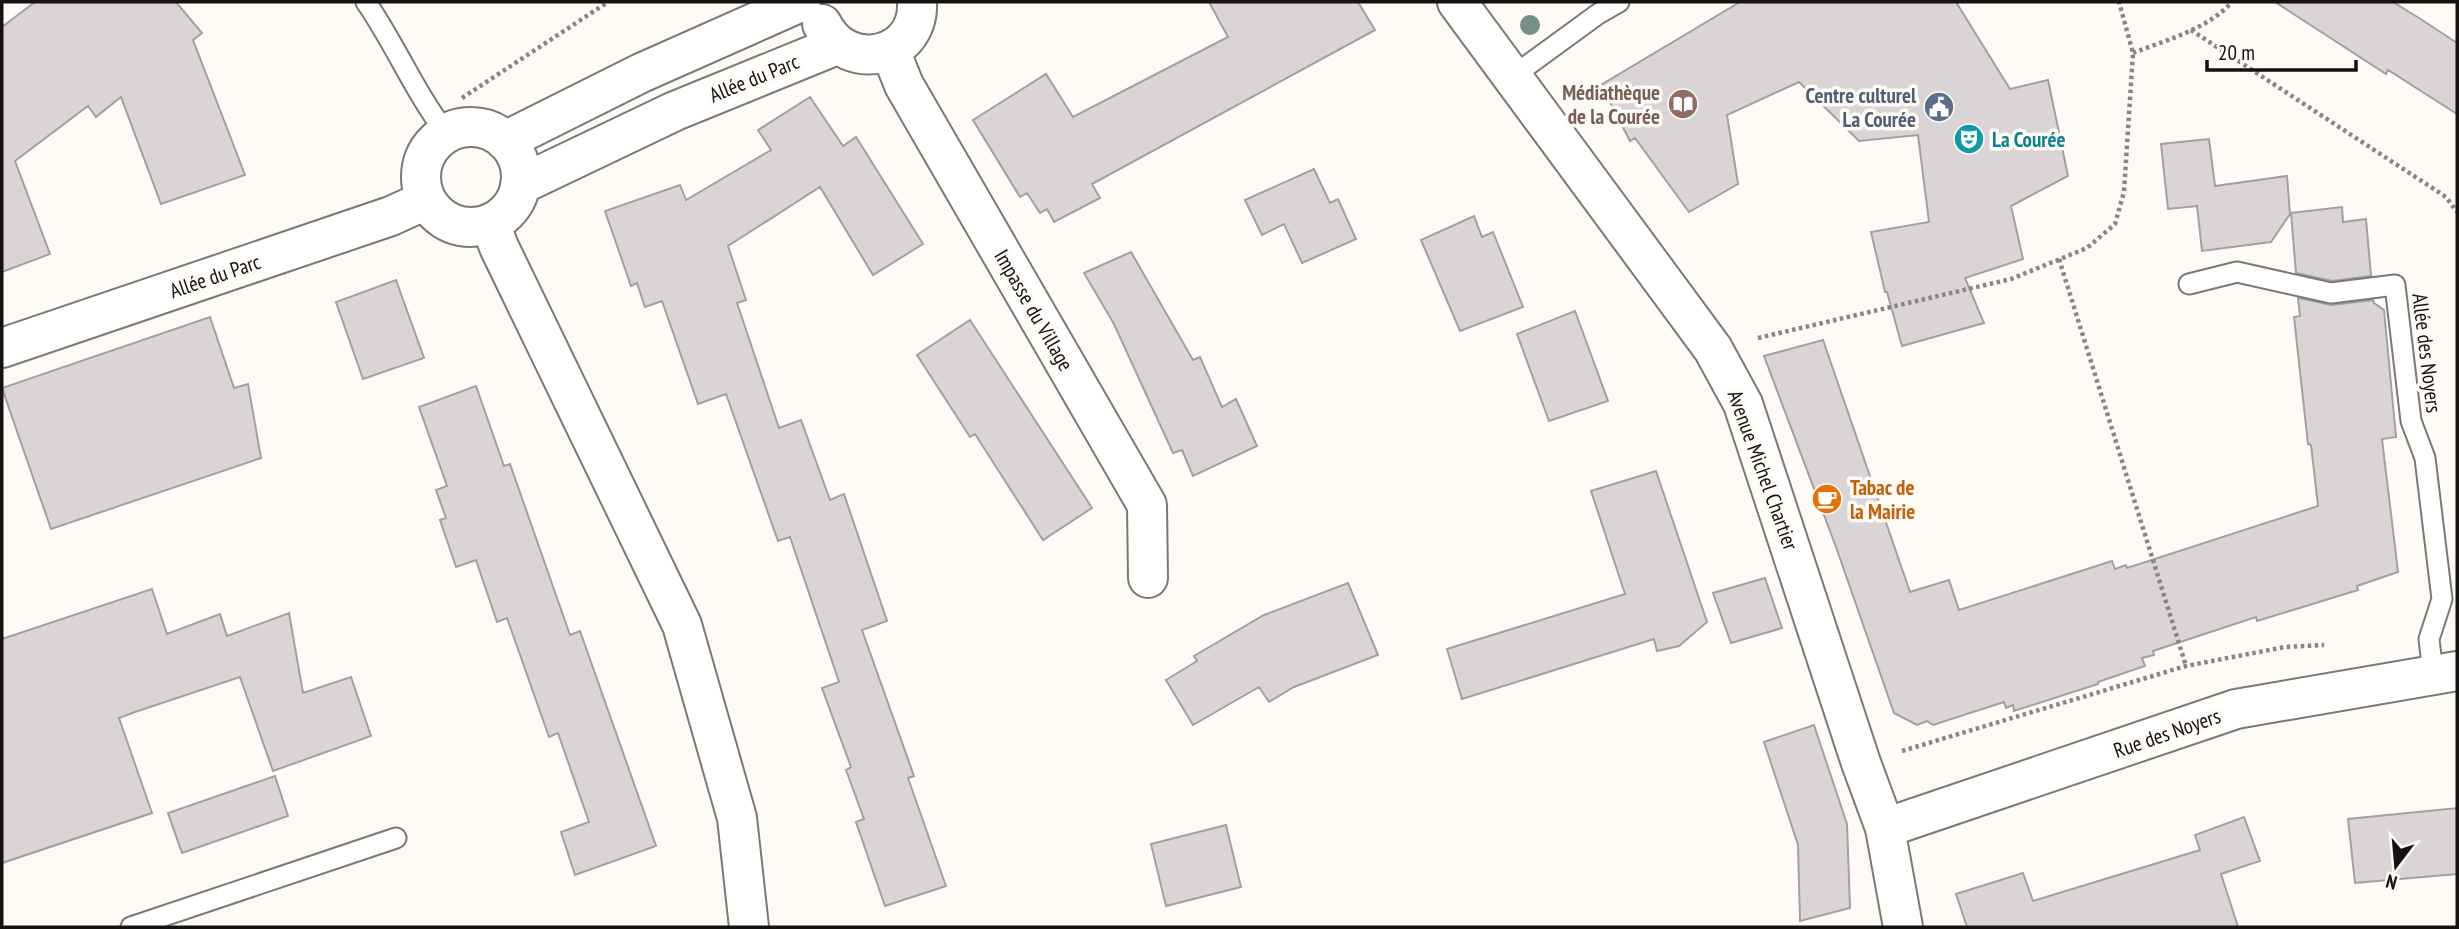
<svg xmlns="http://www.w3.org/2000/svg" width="2459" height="929" viewBox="0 0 2459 929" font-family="'PT Sans Narrow',sans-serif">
	<rect width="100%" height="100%" fill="#fefbf6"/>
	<path fill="#dad4d7" stroke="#a49fa1" stroke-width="2" d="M 35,2 L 176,2 L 202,33 L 193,40 L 245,175 L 161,204 L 121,97 L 96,117 L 88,106 L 15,161 L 50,254 L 2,272 L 2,27 Z
		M 1209,2 L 1358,2 L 1375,30 L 1092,184 L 1100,198 L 1054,222 L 1047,209 L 1040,213 L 1027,193 L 1020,197 L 973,120 L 1046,74 L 1073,117 L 1228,37 Z
		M 1740,2 L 1956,2 L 2010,89 L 2048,80 L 2068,176 L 2011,206 L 2023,259 L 1965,278 L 1984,323 L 1902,346 L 1887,292 L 1885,292 L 1871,232 L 1929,222 L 1918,135 L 1859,141 L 1799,82 L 1727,115 L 1738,184 L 1689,212 L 1635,138 L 1630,141 L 1601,85 Z
		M 2275,2 L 2393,2 L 2419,18 L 2457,43 L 2457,114 L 2388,70 L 2386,74 Z
		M 810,97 L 843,146 L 856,137 L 923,244 L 873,275 L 820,187 L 728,246 L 746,300 L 737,303 L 779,428 L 801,420 L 830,500 L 844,494 L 887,621 L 862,630 L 914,776 L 908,778 L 946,886 L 885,906 L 856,822 L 864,819 L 846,770 L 851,767 L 822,688 L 839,682 L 790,537 L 778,541 L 726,394 L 698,404 L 662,301 L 645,307 L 637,283 L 631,286 L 605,211 L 680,185 L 686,200 L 771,150 L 758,130 Z
		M 2209,139 L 2215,186 L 2287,176 L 2290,214 L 2271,242 L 2202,251 L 2197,206 L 2168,209 L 2161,144 Z
		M 1314,169 L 1330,203 L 1338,199 L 1356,239 L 1302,263 L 1284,224 L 1262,235 L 1245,200 Z
		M 2342,207 L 2343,222 L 2366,219 L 2371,276 L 2332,281 L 2296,273 L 2291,213 Z
		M 1474,216 L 1482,237 L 1493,232 L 1523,307 L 1460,331 L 1421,240 Z
		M 1131,252 L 1193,360 L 1200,357 L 1222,407 L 1236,399 L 1257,446 L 1193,476 L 1182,450 L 1173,453 L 1114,324 L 1084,273 Z
		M 396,280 L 424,358 L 363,379 L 336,302 Z
		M 2298,298 L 2332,305 L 2373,300 L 2374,303 L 2384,310 L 2396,437 L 2382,439 L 2398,572 L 2357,586 L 2358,590 L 2257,621 L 2256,617 L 2153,651 L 2154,655 L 2142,658 L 2145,666 L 2098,682 L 2098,684 L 2014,711 L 2013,705 L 2006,708 L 2004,702 L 1933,725 L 1927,721 L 1917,725 L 1894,713 L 1836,547 L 1764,356 L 1823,340 L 1910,592 L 1949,580 L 1959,610 L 2112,561 L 2115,569 L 2126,565 L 2127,568 L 2318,506 L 2311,445 L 2308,444 L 2294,317 L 2300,316 Z
		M 1575,311 L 1608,401 L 1549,421 L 1517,334 Z
		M 210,317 L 234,388 L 248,384 L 261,458 L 51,529 L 2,388 Z
		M 970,320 L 1092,508 L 1043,540 L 975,434 L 970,437 L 917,355 Z
		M 476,386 L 504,466 L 510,464 L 570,635 L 580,631 L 656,846 L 575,875 L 561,832 L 589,822 L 558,733 L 549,737 L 507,618 L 497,622 L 476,560 L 456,567 L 440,520 L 446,518 L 436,490 L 447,486 L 419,407 Z
		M 1656,471 L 1707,622 L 1679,646 L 1657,651 L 1654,639 L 1462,699 L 1447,649 L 1625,594 L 1591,491 Z
		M 1765,578 L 1782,628 L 1731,643 L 1713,593 Z
		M 1348,583 L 1378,655 L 1294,687 L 1269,702 L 1259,687 L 1193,725 L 1166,680 L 1197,661 L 1194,656 L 1264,615 Z
		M 152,589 L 167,634 L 220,614 L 227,636 L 289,613 L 303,693 L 351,677 L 371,736 L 273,771 L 240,677 L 135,712 L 119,718 L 152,813 L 2,863 L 2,639 Z
		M 1814,725 L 1847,824 L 1850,908 L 1800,921 L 1798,845 L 1764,742 Z
		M 275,776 L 288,816 L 182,853 L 168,813 Z
		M 2457,808 L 2457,874 L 2355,883 L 2348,819 Z
		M 2244,817 L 2260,861 L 2221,874 L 2238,927 L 1967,927 L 1956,894 L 2023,873 L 2033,901 L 2200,850 L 2195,835 Z
		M 1226,825 L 1241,887 L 1166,906 L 1151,844 Z"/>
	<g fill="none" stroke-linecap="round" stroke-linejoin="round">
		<g stroke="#7b7974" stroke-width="23">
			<path id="lane" d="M 366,2 C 395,44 415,93 447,134
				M 1513,76 L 1598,14 L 1619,2
				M 2189,284 L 2237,272 L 2331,293 L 2395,285 L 2411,421 L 2425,458 L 2442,599 L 2429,639 L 2433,674
				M 131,927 L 396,838"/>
		</g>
		<g stroke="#7b7974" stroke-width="42">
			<path id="street" d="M 822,24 C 847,75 920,58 917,2
				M 890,50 L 904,85 L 1147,505 L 1148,578
				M421 177a50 50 0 1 1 100 0a50 50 0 1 1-100 0Z
				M 505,141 L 641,73 L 801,2
				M 520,185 L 675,111 L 837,45
				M 490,223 L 499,247 L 682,625 L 737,818 L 749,927
				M 2,348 L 391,216 L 426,200
				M 1885,828 L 2236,709 L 2457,671"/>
		</g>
		<g stroke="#7b7974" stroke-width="42">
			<path id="secondary" d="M 1457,2 L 1713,349 L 1743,404 L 1861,763 L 1885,828 L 1903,927"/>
		</g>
		<path stroke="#888682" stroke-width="4.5" stroke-dasharray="3.5 3.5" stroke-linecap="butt" d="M 2191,30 L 2446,197 L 2457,212
			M 2133,53 C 2166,40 2208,29 2232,2
			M 462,98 L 608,2
			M 2059,259 L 2186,666
			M 1758,338 L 2011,279 L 2087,248 L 2115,224 L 2124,192 L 2133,53 L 2119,2
			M 1902,751 L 2186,666 L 2285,647 L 2324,645"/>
		<use href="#lane" stroke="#fff" stroke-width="19"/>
		<use href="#street" stroke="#fff" stroke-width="38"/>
		<use href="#secondary" stroke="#fff" stroke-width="38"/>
	</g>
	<circle fill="#768e83" cx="1530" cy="25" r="10"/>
	<defs>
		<g id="library-disc" transform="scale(1.575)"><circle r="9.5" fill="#8d6e63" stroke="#fefbf6"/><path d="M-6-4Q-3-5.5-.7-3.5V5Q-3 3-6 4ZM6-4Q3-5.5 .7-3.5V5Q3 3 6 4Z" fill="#fff"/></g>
		<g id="civic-disc" transform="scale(1.575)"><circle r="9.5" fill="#5c6f8a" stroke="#fefbf6"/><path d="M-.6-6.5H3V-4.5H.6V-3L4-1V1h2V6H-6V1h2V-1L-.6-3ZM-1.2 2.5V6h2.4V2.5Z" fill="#fff"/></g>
		<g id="theatre-disc" transform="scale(1.575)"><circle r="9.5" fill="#0f9aa8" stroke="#fefbf6"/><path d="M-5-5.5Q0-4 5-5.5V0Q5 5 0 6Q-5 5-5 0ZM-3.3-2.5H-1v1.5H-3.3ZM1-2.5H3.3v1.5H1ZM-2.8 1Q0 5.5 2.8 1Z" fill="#fff"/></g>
		<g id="cafe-disc" transform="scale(1.575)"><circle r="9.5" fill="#e8710a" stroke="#fefbf6"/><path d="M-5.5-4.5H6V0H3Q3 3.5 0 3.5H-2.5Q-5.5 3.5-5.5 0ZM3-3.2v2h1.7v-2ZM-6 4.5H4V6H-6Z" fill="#fff"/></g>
	</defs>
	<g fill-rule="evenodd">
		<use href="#library-disc" x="1683" y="104"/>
		<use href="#civic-disc" x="1939" y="107"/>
		<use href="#theatre-disc" x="1969" y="139"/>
		<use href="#cafe-disc" x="1827" y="499"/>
	</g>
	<g text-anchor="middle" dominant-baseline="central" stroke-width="7" stroke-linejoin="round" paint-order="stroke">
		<g font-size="21" fill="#141311" stroke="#fefbf6">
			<text transform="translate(754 78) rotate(-22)">Allée du Parc</text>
			<text transform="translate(215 276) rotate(-19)">Allée du Parc</text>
			<text transform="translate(1034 310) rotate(60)">Impasse du Village</text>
			<text transform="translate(2427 353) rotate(83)">Allée des Noyers</text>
			<text transform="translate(1763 470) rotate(70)">Avenue Michel Chartier</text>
			<text transform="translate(2167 733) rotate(-19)">Rue des Noyers</text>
		</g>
		<g font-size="21" font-weight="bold" fill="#785e54" stroke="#fefbf6" text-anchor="end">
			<text x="1660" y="92">Médiathèque<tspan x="1660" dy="24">de la Courée</tspan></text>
		</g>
		<g font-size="21" font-weight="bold" fill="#4e5e75" stroke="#fefbf6" text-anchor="end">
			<text x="1916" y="95">Centre culturel<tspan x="1916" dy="24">La Courée</tspan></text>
		</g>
		<g font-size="21" font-weight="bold" fill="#0d838f" stroke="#fefbf6" text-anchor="start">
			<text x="1992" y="139">La Courée</text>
		</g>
		<g font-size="21" font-weight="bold" fill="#c56008" stroke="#fefbf6" text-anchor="start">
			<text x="1850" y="487">Tabac de<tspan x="1850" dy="24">la Mairie</tspan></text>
		</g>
	</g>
	<rect width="2459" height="929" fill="none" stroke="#141311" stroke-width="7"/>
	<g transform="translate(2396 866) rotate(196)" stroke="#fefbf6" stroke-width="5" paint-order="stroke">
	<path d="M0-5L12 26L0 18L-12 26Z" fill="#141311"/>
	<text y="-10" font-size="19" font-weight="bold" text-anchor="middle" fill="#141311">N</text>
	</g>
	<path d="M2207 60v10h149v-10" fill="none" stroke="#141311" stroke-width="3.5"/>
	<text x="2218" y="60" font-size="21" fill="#141311" stroke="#fefbf6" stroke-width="5" paint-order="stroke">20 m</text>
</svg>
